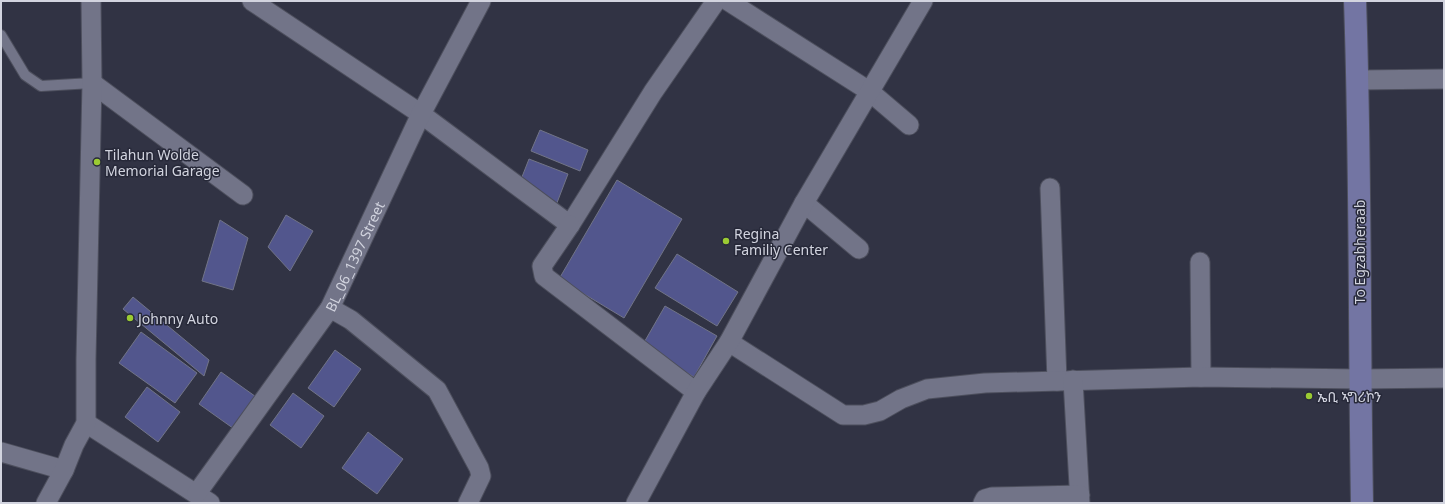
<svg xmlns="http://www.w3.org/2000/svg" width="1445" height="504" viewBox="0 0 1445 504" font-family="'Noto Sans','Noto Sans Ethiopic',sans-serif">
	<rect width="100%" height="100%" fill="#313344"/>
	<path fill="#52568d" stroke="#717487" d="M 540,130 L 588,150 L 580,171 L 531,151 Z
		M 529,159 L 568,174 L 555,208 L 520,182 Z
		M 617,180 L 682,219 L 624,318 L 559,279 Z
		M 286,215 L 313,231 L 290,271 L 268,247 Z
		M 220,220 L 248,238 L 233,290 L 202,281 Z
		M 677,254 L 738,292 L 717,326 L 655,288 Z
		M 133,297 L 209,360 L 204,376 L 123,309 Z
		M 665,306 L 717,336 L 694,377 L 642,346 Z
		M 141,332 L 197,373 L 175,403 L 119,363 Z
		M 335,350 L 361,369 L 334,407 L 308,388 Z
		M 221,372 L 259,399 L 237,431 L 199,404 Z
		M 147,387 L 180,412 L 158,442 L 125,417 Z
		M 293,393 L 324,416 L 301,448 L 270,425 Z
		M 368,432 L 403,459 L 377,494 L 342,468 Z"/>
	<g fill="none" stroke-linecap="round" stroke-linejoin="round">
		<g stroke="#4d4f5d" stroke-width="12">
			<path id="lane" d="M 1,35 L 25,75 L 41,86 L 92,83"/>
		</g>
		<g stroke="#4d4f5d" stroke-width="21">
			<g id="street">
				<path d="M 252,1 L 421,114 L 570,225 L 653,92 L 716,1"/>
				<path d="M 728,1 L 869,91 L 909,125"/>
				<path d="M 1358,80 L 1444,79"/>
				<path d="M 92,83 L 243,195"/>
				<path d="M 1050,188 L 1057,381"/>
				<path d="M 804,203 L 859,249"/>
				<path d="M 570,225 L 542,266 L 544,276 L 696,392"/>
				<path d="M 1200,262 L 1201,377"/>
				<path d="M 330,308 L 351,320 L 437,390 L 479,468 L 481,476 L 468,503"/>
				<path d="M 729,342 L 843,415 L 864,415 L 880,411 L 901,399 L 927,389 L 985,383 L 1201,377 L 1360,379 L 1444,378"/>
				<path d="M 1073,380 L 1080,503"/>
				<path d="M 86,423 L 210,503"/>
				<path d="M 1,452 L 64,470"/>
				<path id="s1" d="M 197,493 L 330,308 L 421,114 L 481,1"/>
				<path d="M 46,503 L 64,470 L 74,445 L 86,423 L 86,359 L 92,83 L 91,1"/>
				<path d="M 636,503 L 696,392 L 729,342 L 804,203 L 923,1"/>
				<path d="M 983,503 L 985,499 L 992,497 L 1080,495"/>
			</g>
		</g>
		<g stroke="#4d4f5d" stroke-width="24">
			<path id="secondary" d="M 1355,1 C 1361,168 1359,336 1362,503"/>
		</g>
		<use href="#lane" stroke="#727488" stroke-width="10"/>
		<use href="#street" stroke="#727488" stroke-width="19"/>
		<use href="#secondary" stroke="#7375a3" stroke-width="22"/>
	</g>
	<g fill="#9bcb33" stroke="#272939" stroke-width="1.5">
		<circle cx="97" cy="162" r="4"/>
		<circle cx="726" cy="241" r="4"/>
		<circle cx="130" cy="318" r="4"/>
		<circle cx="1309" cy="396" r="4"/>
	</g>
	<g text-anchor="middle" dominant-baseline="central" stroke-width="3" stroke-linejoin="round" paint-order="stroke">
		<g font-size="14" fill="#d2d4df" stroke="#272939" text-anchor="start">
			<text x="105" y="154">Tilahun Wolde<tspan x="105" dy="16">Memorial Garage</tspan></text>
			<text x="734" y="233">Regina<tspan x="734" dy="16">Familiy Center</tspan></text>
			<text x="138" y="318">Johnny Auto</text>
			<text x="1317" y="396">ኤቢ ኣግሪኮን</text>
		</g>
		<g font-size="14" fill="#d2d4df" stroke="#272939">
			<text transform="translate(1359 252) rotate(-90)">To Egzabheraab</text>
			<text stroke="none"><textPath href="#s1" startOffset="285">BL_06_1397 Street</textPath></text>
		</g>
	</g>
	<rect width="1445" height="504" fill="none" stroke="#d2d4df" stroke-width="4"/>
</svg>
